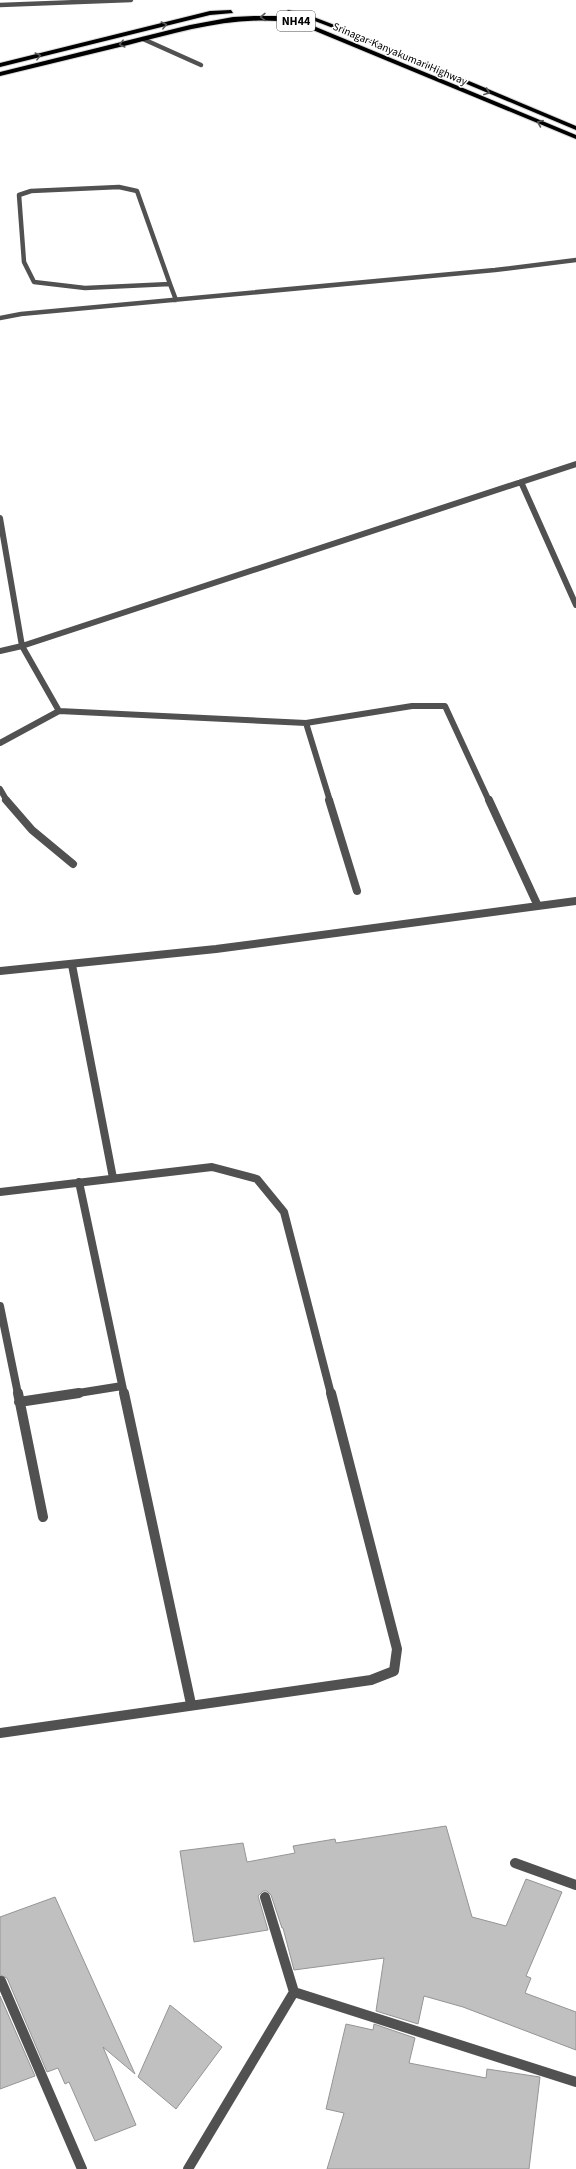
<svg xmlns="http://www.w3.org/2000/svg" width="576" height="2169" viewBox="0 0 576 2169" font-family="'Source Sans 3',sans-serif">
	<rect width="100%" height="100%" fill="#fff"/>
	<path fill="#c0c0c0" stroke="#959595" d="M 446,1826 L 472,1917 L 506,1926 L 526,1879 L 562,1892 L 526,1976 L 531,1978 L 525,1993 L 576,2012 L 576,2050 L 463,2007 L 424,1996 L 418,2024 L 376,2011 L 384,1958 L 294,1970 L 283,1928 L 282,1928 L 271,1895 L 267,1891 L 263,1891 L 258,1896 L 268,1930 L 194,1942 L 180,1851 L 243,1843 L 247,1862 L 295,1853 L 293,1846 L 335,1839 L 336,1843 Z
		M 55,1897 L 135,2074 L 103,2047 L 136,2125 L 95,2141 L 69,2082 L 65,2084 L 58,2068 L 47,2072 L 7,1978 L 0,1975 L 0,1917 Z
		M 0,1996 L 35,2076 L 0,2089 Z
		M 170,2005 L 222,2047 L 176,2109 L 138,2077 Z
		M 346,2024 L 373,2030 L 374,2024 L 415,2038 L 409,2063 L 486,2078 L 487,2069 L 540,2077 L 529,2169 L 327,2169 L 344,2113 L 326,2109 Z"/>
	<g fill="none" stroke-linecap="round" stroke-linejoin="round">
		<g stroke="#dbdbdb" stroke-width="2">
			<path id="trunk" d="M 231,10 L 233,13 L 210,15 L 0,67 L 0,63 L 210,11 Z
				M 288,10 L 311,16 L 345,29 L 576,126 L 576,130 L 341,31 L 307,18 L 286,13 Z
				M 254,16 L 276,16 L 299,20 L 576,135 L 576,139 L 296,23 C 237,14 184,31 128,45 C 85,55 43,66 0,76 L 0,72 L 190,25 L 233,17 Z"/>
		</g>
		<path stroke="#515151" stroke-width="4.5" d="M 0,5 L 131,0
			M 119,187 L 137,191 L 170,284 L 85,288 L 34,282 L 24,262 L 19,195 L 31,191 Z
			M 170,284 L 176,300
			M 0,318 L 21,314 L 495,270 L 576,260"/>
		<path stroke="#515151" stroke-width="6" d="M 521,482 L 576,605
			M 0,518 L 22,646 L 59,711 L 0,743
			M 0,651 L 22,646 L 576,464
			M 59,711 L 306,723 L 330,801
			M 306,723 L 412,706 L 445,706 L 489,801
			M 0,789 L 7,801"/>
		<path stroke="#515151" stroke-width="8" d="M 6,800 L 32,830 L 73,864
			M 329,800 L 357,891
			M 489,800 L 537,904
			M 72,965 L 113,1178
			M 0,971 L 216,949 L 576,901
			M 79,1182 L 124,1394
			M 0,1192 L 212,1167 L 257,1179 L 284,1212 L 331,1394
			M 0,1306 L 18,1394
			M 72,1394 L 122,1386"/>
		<path stroke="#515151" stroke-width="10" d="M 18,1393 L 43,1517
			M 124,1393 L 191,1704
			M 19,1402 L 79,1393
			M 0,1733 L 371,1680 L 394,1671 L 397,1649 L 331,1393"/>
		<path stroke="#515151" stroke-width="4.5" d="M 143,39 L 201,65"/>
		<path stroke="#515151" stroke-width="10" d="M 515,1863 L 576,1885
			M 265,1897 L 294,1992 L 576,2082
			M 1,1981 L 82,2169
			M 188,2169 L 294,1992"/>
		<use href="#trunk" fill="#000" fill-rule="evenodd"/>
	</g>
	<defs><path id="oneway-chevron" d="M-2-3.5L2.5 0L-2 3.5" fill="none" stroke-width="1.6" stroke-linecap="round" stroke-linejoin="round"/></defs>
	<g stroke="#595959">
		<use href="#oneway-chevron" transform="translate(263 17) rotate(179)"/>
		<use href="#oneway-chevron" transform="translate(164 25) rotate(-14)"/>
		<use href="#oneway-chevron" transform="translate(122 44) rotate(166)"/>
		<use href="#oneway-chevron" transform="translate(38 56) rotate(-14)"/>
		<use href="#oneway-chevron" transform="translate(487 92) rotate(22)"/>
		<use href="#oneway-chevron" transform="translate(540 123) rotate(-158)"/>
	</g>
	<g text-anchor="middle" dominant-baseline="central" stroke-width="3" stroke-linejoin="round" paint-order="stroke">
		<g font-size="11" fill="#000" stroke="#fff">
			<text transform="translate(400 54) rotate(23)">Srinagar-Kanyakumari Highway</text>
		</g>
		<rect fill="#fff" stroke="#4c4c4c" stroke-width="1" x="277" y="11" width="38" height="20" rx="3"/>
		<g font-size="12" font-weight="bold" fill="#000">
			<text x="296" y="21">NH44</text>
		</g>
	</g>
</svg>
